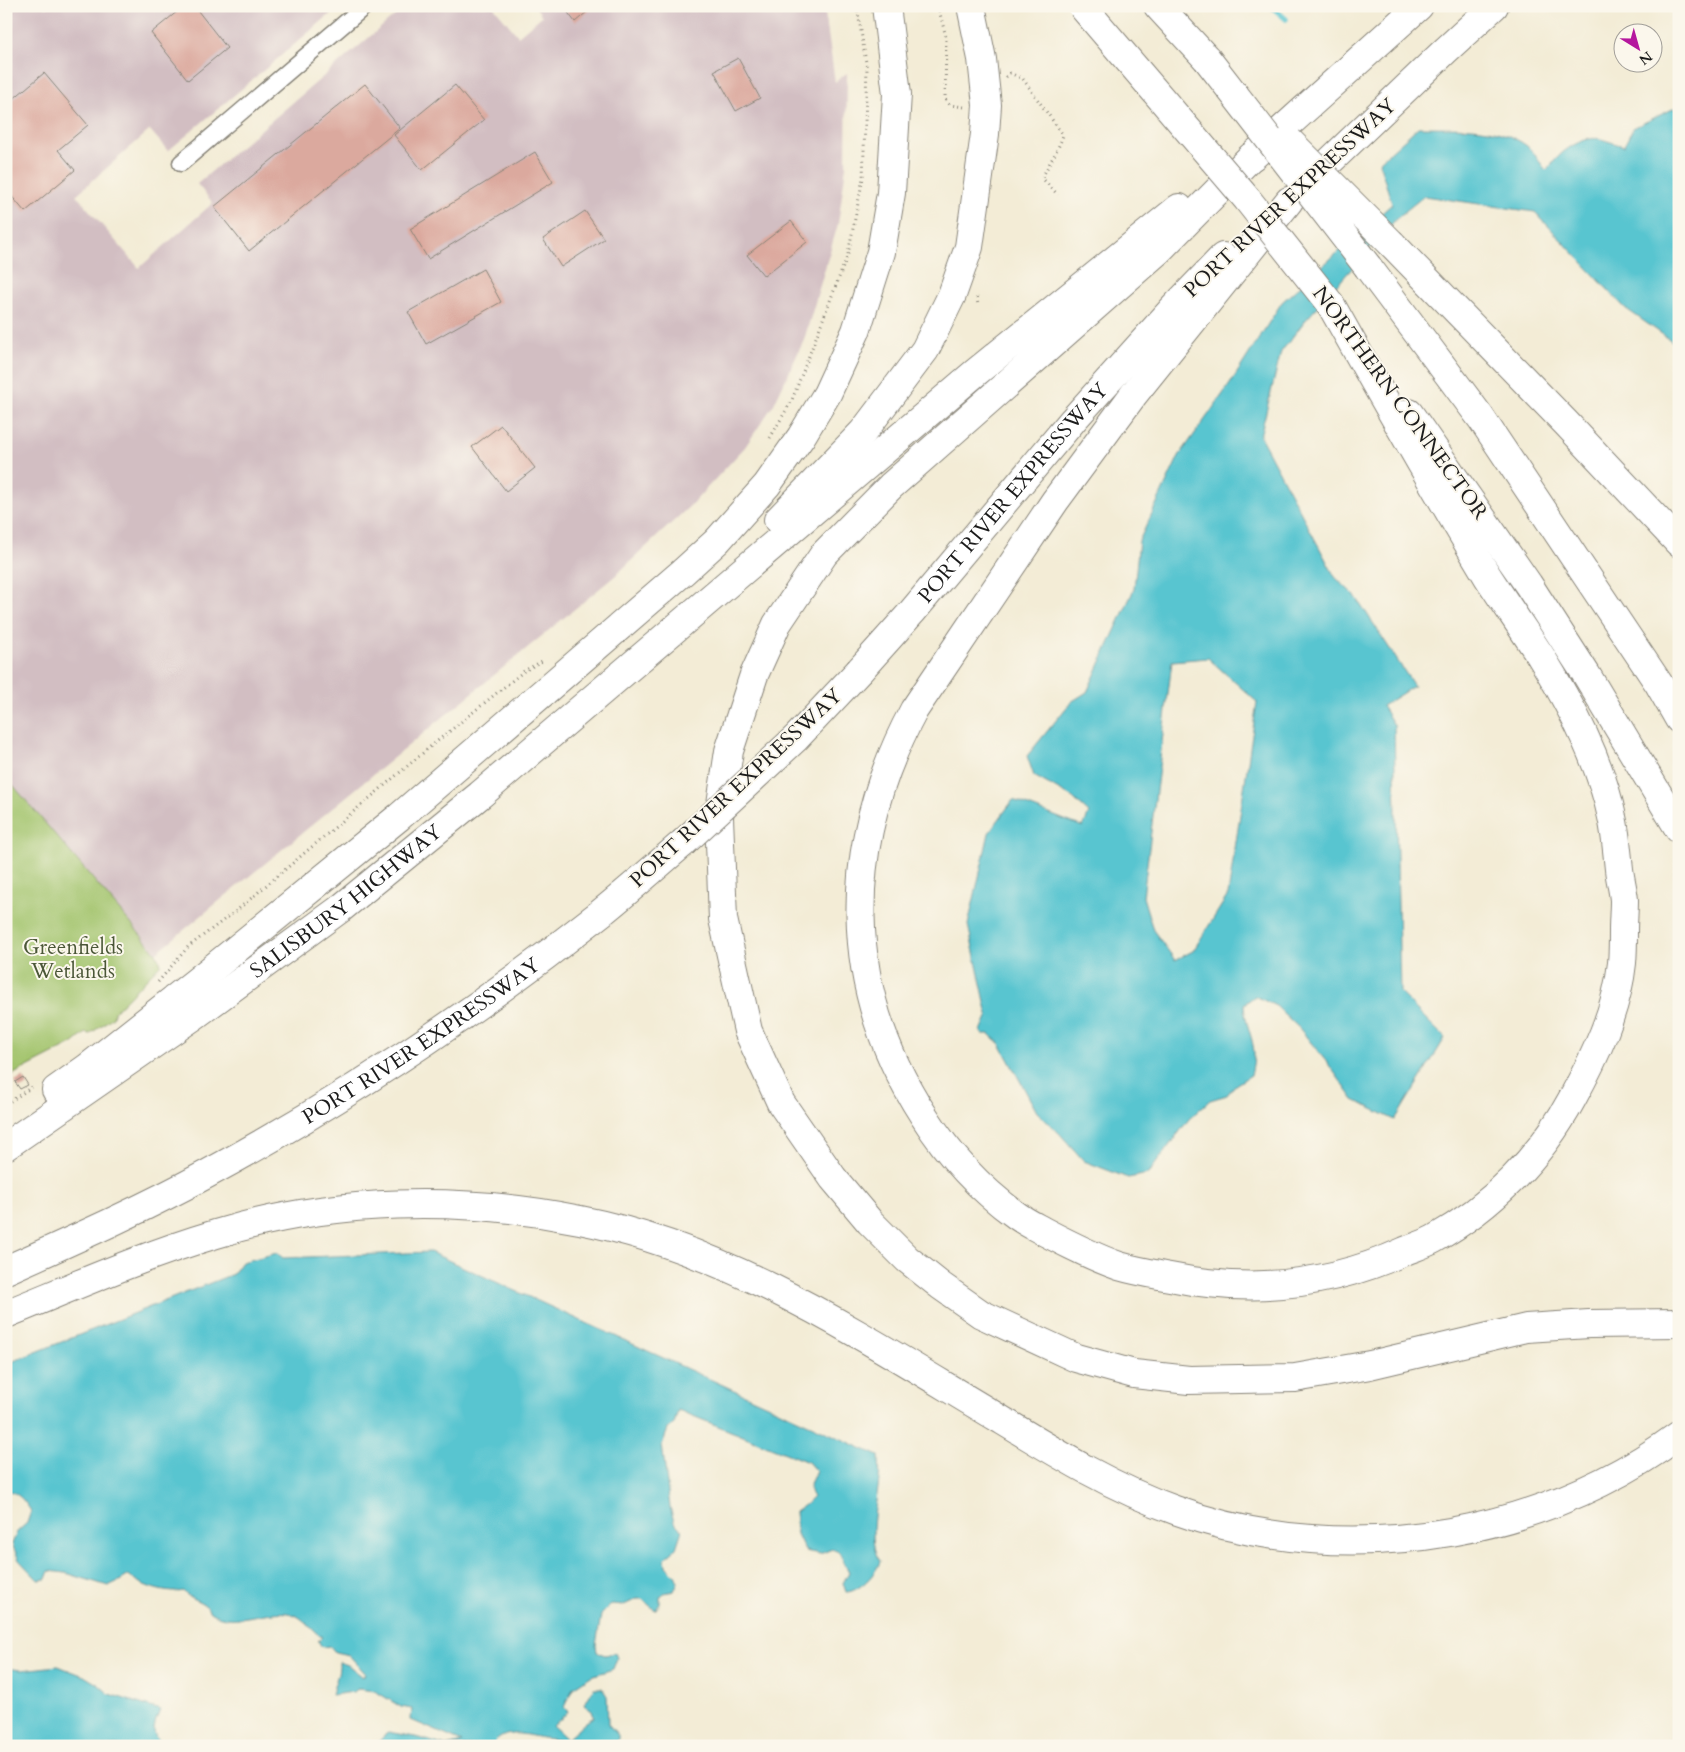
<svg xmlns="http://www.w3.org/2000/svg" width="1685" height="1752" viewBox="0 0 1685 1752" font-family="Cardo,serif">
	<rect width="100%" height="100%" fill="#fbf7ec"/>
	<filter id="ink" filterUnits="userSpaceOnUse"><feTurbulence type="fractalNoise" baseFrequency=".02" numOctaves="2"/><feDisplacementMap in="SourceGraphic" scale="10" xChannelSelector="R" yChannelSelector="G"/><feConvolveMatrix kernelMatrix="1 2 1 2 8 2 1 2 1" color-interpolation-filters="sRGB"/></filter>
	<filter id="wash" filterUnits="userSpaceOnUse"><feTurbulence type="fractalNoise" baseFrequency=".0096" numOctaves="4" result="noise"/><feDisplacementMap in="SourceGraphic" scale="20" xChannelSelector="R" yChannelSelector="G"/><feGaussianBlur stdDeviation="1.12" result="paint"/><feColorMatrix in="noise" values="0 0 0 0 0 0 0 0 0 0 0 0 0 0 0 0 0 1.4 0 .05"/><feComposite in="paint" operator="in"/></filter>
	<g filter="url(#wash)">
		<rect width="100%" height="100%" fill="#f3ecd6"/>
		<path fill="#d2bec2" d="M 6,6 L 44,6 L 45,8 L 48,6 L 340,6 L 168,151 L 150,130 L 76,195 L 139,268 L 213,203 L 197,184 L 406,6 L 493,6 L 518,36 L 542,16 L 535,6 L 824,6 L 835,82 L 847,73 L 846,166 L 838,224 L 804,340 L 774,404 L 745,447 L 693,503 L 616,575 L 156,953 L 6,777 Z"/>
		<path fill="#a3c46d" stroke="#607044" d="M 6,777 L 156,953 L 161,964 L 114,1012 L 113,1017 L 90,1034 L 86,1033 L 72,1044 L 6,1078 Z"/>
		<path fill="#59c5d0" stroke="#3a7076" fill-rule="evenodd" d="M 1679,106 L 1679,346 L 1625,308 L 1535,212 L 1424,196 L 1397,218 L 1304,322 L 1281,352 L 1260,436 L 1335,577 L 1356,597 L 1414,686 L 1382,706 L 1394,725 L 1400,993 L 1445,1038 L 1395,1120 L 1354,1100 L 1329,1065 L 1300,1029 L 1276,1006 L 1255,996 L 1244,1004 C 1244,1022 1254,1038 1254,1055 C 1254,1062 1252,1069 1251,1075 L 1235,1085 L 1227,1095 L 1210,1100 L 1189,1119 L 1148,1174 L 1128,1178 L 1084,1161 L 1060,1134 L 1037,1112 L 1000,1044 L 989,1034 L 983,1034 L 981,1031 L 988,1015 L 968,925 L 989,833 L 1013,800 L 1083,827 L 1089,813 L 1073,798 L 1034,776 L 1027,756 L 1071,702 L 1087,692 L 1134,589 L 1139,541 L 1179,456 L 1230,384 L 1282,302 L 1392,204 L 1379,162 L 1418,127 C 1454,128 1496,123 1527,146 C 1534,152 1540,163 1546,170 C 1552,166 1554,160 1559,156 C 1569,146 1587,136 1601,139 C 1608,141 1616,144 1624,146 L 1633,128 ZM 1208,658 L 1257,702 L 1228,895 L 1193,951 L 1175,960 L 1153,930 L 1143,897 L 1172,661 Z
			M 430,1252 L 879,1456 C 879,1463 880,1472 879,1479 C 877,1502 866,1543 880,1561 C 877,1573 859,1592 846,1592 L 843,1583 L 849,1572 L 839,1552 L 832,1549 L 820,1554 L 805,1551 L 797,1534 L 795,1512 L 805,1505 L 813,1497 C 806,1488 812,1480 816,1471 L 808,1462 L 678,1410 L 674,1424 L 668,1429 L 662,1445 L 670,1507 L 674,1522 L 682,1530 L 676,1548 L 665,1558 L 666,1566 L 675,1575 L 678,1582 L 674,1591 L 664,1593 L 660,1597 L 660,1604 L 655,1610 L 642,1599 L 637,1599 L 624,1605 L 612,1604 L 601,1615 L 596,1645 L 597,1652 L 605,1655 L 615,1653 L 617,1658 L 613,1669 L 591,1676 L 573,1688 L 564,1707 L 568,1712 L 553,1726 L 567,1739 L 586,1722 L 594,1717 L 592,1711 L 584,1705 L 594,1688 L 602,1688 L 607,1696 L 608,1724 L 618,1735 L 618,1739 L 613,1746 L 568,1746 L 570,1743 C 561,1740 552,1739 543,1738 C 525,1735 504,1727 492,1746 L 377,1746 L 379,1741 L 388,1732 L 420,1738 L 446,1746 L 462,1742 L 411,1720 L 412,1709 L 401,1707 L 375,1691 L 358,1689 L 353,1692 L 332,1695 C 334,1683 340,1674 339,1662 L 348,1665 L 363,1677 L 365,1673 L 349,1655 L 335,1652 L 330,1646 L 322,1647 L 318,1641 L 322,1637 C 312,1631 306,1620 295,1615 C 271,1605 234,1629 210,1612 C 208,1610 208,1607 206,1606 C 198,1599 191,1600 183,1591 C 169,1595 139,1586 129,1575 L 121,1580 L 108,1586 L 66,1573 L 49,1571 L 46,1579 L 38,1580 L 19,1560 L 12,1544 L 17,1532 L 27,1523 L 31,1511 C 25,1502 18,1491 6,1491 L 6,1364 L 233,1274 L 242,1262 L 277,1253 L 283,1258 Z
			M 58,1666 L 84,1676 L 99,1685 L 109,1694 L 160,1710 C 157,1718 152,1727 155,1735 C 156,1739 159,1740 160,1746 L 6,1746 L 6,1668 L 21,1670 Z"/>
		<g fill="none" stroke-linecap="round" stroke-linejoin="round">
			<path stroke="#59c5d0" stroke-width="5.5" d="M 1271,6 L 1286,19"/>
		</g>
		<g id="blocks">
			<path fill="#dba99e" d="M 184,6 L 194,6 L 227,48 L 188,80 L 151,33 Z
				M 563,6 L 594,6 L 575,22 Z
				M 738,58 L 760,98 L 736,111 L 714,71 Z
				M 44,73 L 88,125 L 58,150 L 75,170 L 25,212 L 9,193 L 6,195 L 6,105 Z
				M 365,84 L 400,128 L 249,251 L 214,207 Z
				M 455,85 L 484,120 L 422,170 L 394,135 Z
				M 535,152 L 553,182 L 428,259 L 410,229 Z
				M 585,211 L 604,239 L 561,267 L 543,239 Z
				M 791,221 L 807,242 L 764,276 L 747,255 Z
				M 483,269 L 501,302 L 426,344 L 408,312 Z
				M 501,425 L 535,468 L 506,491 L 472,447 Z
				M 23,1077 L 28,1085 L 20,1089 L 15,1082 Z"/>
		</g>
	</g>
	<g filter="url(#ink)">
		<use href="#blocks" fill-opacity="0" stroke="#888479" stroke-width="1"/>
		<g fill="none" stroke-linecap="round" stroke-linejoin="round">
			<g stroke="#888479" stroke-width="19">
				<path id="street" d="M 181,163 L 365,6"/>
			</g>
			<g stroke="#888479" stroke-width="30">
				<g id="highway">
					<path d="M 1158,6 L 1207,59"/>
					<path d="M 1253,156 L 1419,6"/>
					<path d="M 1251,157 L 1159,250 L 891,486 L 824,554 L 777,624 L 754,675 L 729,751 L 719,817 L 723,919 L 748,1031 L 781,1103 L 833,1178 L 870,1222 L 907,1259 L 941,1286 L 981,1314 L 1076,1358 L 1134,1374 L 1189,1380 L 1295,1378 L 1370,1365 L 1526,1328 L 1589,1324 L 1679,1323"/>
					<path d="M 1303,187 L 1445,51 L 1494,6"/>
					<path d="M 1289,201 L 1134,394 L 1055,501 L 914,710 C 842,844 840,987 924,1116 C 948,1154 980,1189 1016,1215 C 1024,1221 1034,1226 1043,1231 C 1068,1244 1093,1257 1119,1266 C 1136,1271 1154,1274 1170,1277 C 1252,1294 1329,1286 1405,1251 C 1415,1247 1425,1244 1434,1239 C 1491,1207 1541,1157 1572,1099 C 1595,1057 1617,1011 1622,963 C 1623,952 1623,942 1623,931 C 1623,921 1624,910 1624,900 C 1623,889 1620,879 1619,869 C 1617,851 1616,834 1612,817 C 1600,760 1571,705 1540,655 C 1523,629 1505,603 1488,577 C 1434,487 1382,396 1331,305"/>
					<path d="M 1392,244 L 1566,423 L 1679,543"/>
					<path d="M 1368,267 L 1481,418 L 1659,684 L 1679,719"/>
					<path d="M 1409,413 L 1528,584 L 1586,674 L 1679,829"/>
					<path d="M 778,520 L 863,432 L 925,350 L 952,295 L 969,247 L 985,134 L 987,105 L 982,59 L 971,6"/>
					<path id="s1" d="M 860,670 L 912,612 L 1073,420 L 1171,311 L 1223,257"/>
					<path d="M 56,1090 L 87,1068 L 197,981 L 399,817 L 684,571 L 717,541 L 767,485 L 801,437 L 827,394 L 856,331 L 881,252 L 891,193 L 897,94 L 886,6"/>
					<path id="s2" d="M 6,1146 L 194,1016 L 340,909 L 480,795 L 975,373 L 1179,208"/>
					<path id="s3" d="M 6,1270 C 73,1240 141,1210 207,1174 C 344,1100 474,1013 597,916 C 626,893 655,867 683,843"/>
					<path d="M 6,1314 C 75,1286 145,1255 216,1234 C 333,1198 461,1196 580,1220 C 734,1250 867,1340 1000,1419 C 1056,1453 1113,1488 1175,1510 C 1262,1542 1359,1548 1450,1532 C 1533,1517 1611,1485 1679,1435"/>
				</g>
			</g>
			<path stroke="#888479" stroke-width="3" stroke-dasharray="1 4" stroke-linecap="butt" d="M 938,6 L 946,37 L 945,99 L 950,105 L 964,107
				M 1006,77 L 1010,73 L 1023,79 L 1063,135 C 1058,151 1049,163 1042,178 L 1058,195
				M 977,297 L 978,306
				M 770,438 L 792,400 L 848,254 L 863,178 L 867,69 L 857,6
				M 158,982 L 188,947 L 236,911 L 430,747 L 524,671 L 544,660
				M 6,1104 L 35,1085"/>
			<use href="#street" stroke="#fff" stroke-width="16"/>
			<use href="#highway" stroke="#fff" stroke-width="28"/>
			<g stroke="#888479" stroke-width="30" stroke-linecap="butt">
				<path id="highway-bridge" d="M 1082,6 L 1247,199 L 1331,305
					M 1207,59 L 1368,267
					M 1289,141 L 1392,244
					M 683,843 L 796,738 L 860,670"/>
			</g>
			<use href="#highway-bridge" stroke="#fff" stroke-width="28"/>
		</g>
	</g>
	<g text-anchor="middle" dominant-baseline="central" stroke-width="4" stroke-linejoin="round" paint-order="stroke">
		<g font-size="21" fill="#1c1c1c" stroke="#fbf7ec">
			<text transform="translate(1290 198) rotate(-43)">PORT RIVER EXPRESSWAY</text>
			<text transform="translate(1400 403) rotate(54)">NORTHERN CONNECTOR</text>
			<text stroke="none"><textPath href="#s1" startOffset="234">PORT RIVER EXPRESSWAY</textPath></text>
			<text transform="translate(736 788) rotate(-43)">PORT RIVER EXPRESSWAY</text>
			<text stroke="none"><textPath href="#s2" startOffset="419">SALISBURY HIGHWAY</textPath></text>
			<text stroke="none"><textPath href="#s3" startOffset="475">PORT RIVER EXPRESSWAY</textPath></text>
		</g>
		<g font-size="21" fill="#4b5738" stroke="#fbf7ec">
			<text x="73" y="947">Greenfields<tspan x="73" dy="24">Wetlands</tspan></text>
		</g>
	</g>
	<rect width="1685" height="1752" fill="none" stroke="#fbf7ec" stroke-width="25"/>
	<g transform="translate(1638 48) rotate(143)"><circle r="24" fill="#fbf7ec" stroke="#a29f99"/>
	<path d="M0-4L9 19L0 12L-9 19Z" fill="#b5179e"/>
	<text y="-8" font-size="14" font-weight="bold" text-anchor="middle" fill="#1c1c1c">N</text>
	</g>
</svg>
